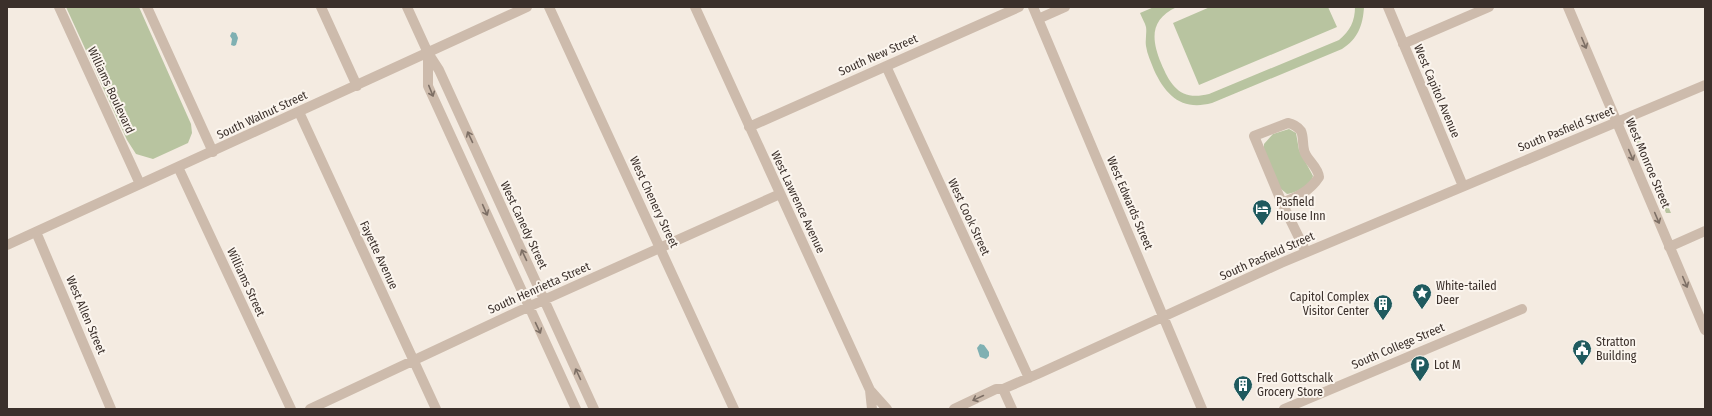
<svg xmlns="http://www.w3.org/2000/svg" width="1712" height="416" viewBox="0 0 1712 416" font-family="'Fira Sans Condensed',sans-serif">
	<rect width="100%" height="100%" fill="#f4ebe1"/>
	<path fill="#b8c4a0" d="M 66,7 L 139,7 L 191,124 L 192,133 L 188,143 L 153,159 L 136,154 L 127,140 Z
		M 1154,7 L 1177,7 C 1150,19 1151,39 1161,63 C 1171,87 1181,101 1209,94 L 1339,40 C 1350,31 1355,21 1355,7 L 1364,7 C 1363,25 1358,39 1342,49 L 1212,103 C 1182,111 1166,96 1154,70 C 1151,62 1147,54 1146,46 C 1145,40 1147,33 1146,27 C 1145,23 1142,18 1140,13 Z
		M 1210,7 L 1328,7 L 1337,27 L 1199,85 L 1173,23 Z
		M 1633,123 L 1653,170 L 1648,170 L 1631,128 L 1631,124 Z
		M 1289,129 L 1296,133 L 1299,150 L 1313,176 C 1311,185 1296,193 1287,194 L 1280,188 L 1264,150 L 1264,144 L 1273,134 Z
		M 1656,179 L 1671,213 L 1666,213 L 1654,182 Z"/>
	<path fill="#7fb0b2" d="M 232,32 L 236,33 L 238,38 L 236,45 L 234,46 L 231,45 L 232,39 L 230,36 Z
		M 980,344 L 984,345 L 989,352 L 989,356 L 986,359 L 980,357 L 977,348 Z"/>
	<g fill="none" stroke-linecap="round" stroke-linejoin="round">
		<path stroke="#cdbbac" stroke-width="10" d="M 59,7 L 140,184
			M 147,7 L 213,152
			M 321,7 L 357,86
			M 407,7 L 428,53 L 439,70 L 594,409
			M 549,7 L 734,409
			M 695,7 L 870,390 L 872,409
			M 1033,7 L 1202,409
			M 1388,7 L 1463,186
			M 1568,7 L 1705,330
			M 1038,19 L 1065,7
			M 1403,44 L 1489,7
			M 428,53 L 428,86 L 576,409
			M 886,66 L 1029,378
			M 299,112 L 436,409
			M 749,127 L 1019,7
			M 178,167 L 291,409
			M 1282,203 C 1297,197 1310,191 1319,177 C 1318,167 1309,162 1305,153 C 1302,146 1304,137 1301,131 C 1298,127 1293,124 1288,123 L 1254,136 L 1282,203 L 1306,252
			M 36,232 L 111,409
			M 7,245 L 527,7
			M 1669,247 L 1705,231
			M 1003,389 L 1012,409
			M 870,390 L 887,409
			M 310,409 L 517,312 L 780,194
			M 954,409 L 996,389 L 1003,389 L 1040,373 L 1281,263 L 1705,85
			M 1284,409 L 1522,309"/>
	</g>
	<defs><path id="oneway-shaft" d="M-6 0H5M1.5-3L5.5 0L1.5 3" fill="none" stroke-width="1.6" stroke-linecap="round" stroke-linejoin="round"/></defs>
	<g stroke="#7d6f65">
		<use href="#oneway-shaft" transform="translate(1584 43) rotate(67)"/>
		<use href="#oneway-shaft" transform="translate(431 91) rotate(68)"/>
		<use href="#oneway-shaft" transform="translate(470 137) rotate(-115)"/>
		<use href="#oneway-shaft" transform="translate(1631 155) rotate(67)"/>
		<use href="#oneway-shaft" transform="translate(485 210) rotate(66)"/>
		<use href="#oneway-shaft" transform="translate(1657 218) rotate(67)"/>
		<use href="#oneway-shaft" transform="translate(524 255) rotate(-115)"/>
		<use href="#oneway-shaft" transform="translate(1685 282) rotate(67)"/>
		<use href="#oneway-shaft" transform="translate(538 328) rotate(65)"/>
		<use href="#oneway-shaft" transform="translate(578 374) rotate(-115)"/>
		<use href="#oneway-shaft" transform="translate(978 398) rotate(155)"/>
	</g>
	<defs>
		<g id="hotel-pin" transform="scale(1)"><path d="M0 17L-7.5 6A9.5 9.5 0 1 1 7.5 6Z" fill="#1f5a5e" stroke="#fbf5ee"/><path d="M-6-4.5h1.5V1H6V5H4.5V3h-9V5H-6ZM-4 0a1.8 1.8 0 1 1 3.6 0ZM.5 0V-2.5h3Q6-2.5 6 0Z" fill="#fff"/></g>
		<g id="sight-pin" transform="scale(1)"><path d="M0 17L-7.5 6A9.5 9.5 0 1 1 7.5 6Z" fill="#1f5a5e" stroke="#fbf5ee"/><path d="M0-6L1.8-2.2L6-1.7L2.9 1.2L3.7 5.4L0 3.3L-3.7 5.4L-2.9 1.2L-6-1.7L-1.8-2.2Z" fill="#fff"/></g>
		<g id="building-pin" transform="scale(1)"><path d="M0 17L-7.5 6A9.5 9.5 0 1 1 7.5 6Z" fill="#1f5a5e" stroke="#fbf5ee"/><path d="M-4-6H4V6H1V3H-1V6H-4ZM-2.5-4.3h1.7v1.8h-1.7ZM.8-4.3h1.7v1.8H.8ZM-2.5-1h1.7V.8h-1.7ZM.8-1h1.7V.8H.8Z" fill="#fff"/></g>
		<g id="civic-pin" transform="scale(1)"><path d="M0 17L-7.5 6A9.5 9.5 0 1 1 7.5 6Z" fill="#1f5a5e" stroke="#fbf5ee"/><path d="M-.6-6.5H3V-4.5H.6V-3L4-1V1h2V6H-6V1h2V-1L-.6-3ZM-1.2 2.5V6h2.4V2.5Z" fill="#fff"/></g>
		<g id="parking-pin" transform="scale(1)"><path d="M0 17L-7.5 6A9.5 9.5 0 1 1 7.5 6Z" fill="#1f5a5e" stroke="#fbf5ee"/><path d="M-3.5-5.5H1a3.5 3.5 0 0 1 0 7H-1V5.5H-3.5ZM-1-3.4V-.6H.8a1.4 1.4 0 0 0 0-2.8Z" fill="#fff"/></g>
	</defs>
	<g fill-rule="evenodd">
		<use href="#hotel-pin" x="1262" y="209"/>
		<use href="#sight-pin" x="1422" y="293"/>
		<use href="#building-pin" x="1383" y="304"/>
		<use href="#civic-pin" x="1582" y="349"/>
		<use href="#parking-pin" x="1420" y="365"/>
		<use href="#building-pin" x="1243" y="385"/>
	</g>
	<g text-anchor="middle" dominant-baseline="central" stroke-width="4" stroke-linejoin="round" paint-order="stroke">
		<g font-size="12" fill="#3b302b" stroke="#fbf5ee">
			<text transform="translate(878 55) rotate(-24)">South New Street</text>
			<text transform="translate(111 90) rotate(65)">Williams Boulevard</text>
			<text transform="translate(1437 91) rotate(67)">West Capitol Avenue</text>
			<text transform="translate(262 115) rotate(-25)">South Walnut Street</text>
			<text transform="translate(1566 129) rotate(-22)">South Pasfield Street</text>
			<text transform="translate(1648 163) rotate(67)">West Monroe Street</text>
			<text transform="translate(654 202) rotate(65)">West Chenery Street</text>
			<text transform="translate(798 202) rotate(65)">West Lawrence Avenue</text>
			<text transform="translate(1130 203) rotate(67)">West Edwards Street</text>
			<text transform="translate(969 217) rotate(65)">West Cook Street</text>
			<text transform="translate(524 225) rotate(65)">West Canedy Street</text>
			<text transform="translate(379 255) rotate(65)">Fayette Avenue</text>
			<text transform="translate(1267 256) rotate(-24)">South Pasfield Street</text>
			<text transform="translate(246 282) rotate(65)">Williams Street</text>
			<text transform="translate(539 288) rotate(-24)">South Henrietta Street</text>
			<text transform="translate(86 315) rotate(67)">West Allen Street</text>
			<text transform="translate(1398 346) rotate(-23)">South College Street</text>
		</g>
		<g font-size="12" fill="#3b302b" stroke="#fbf5ee" text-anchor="start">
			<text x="1276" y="202">Pasfield<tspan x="1276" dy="14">House Inn</tspan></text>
			<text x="1436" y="286">White-tailed<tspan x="1436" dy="14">Deer</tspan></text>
			<text x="1369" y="297" text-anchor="end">Capitol Complex<tspan x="1369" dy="14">Visitor Center</tspan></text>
			<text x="1596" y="342">Stratton<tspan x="1596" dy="14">Building</tspan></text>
			<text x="1434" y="365">Lot M</text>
			<text x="1257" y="378">Fred Gottschalk<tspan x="1257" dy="14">Grocery Store</tspan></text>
		</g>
	</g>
	<rect width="1712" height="416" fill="none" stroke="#3b302b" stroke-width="16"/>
</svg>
